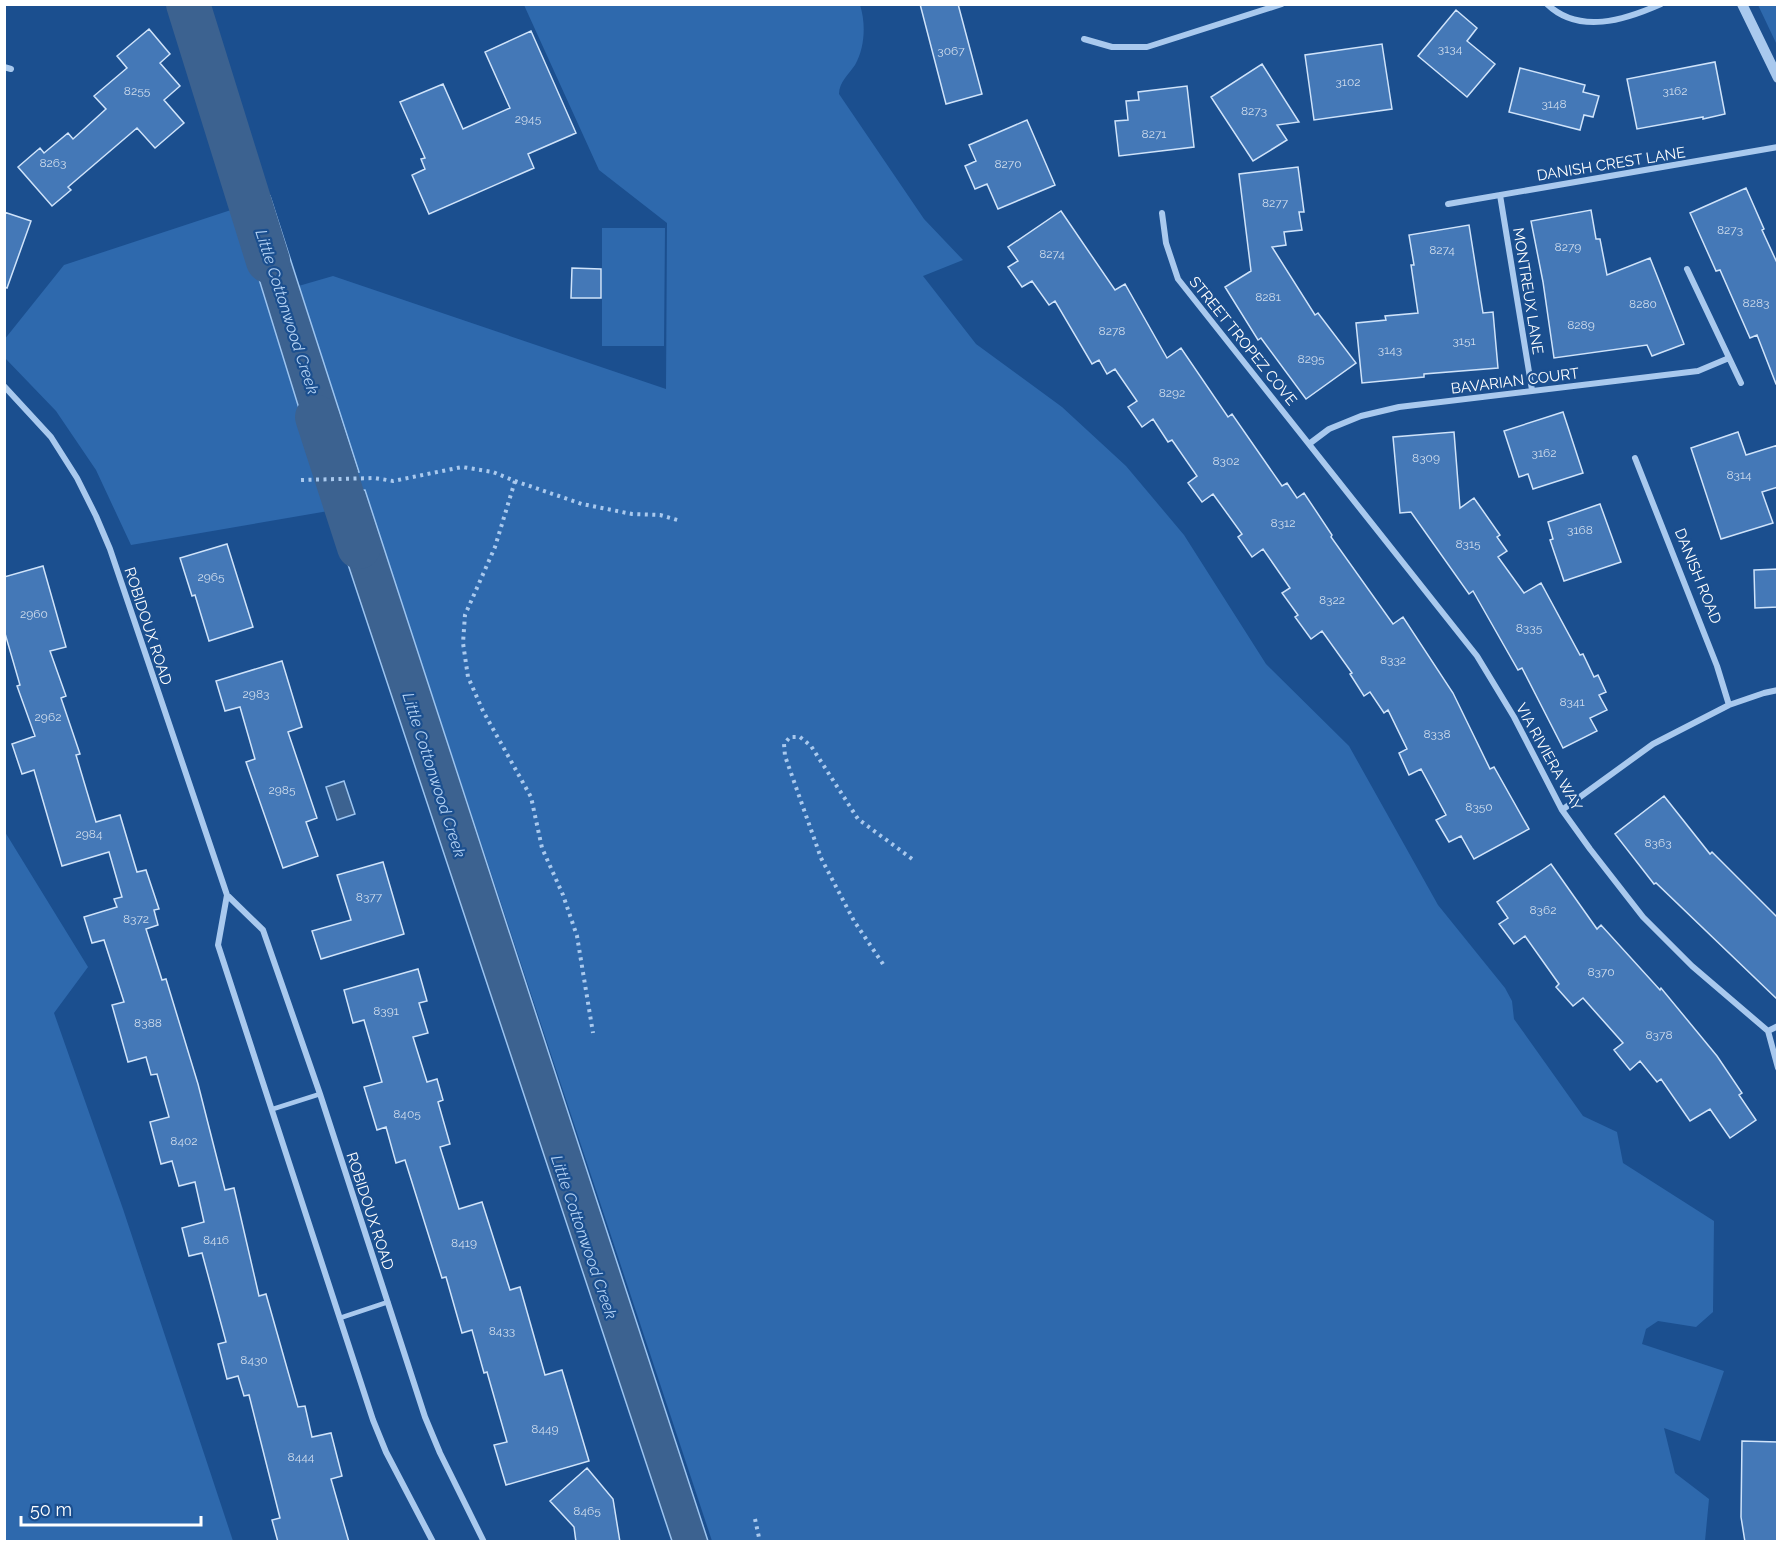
<svg xmlns="http://www.w3.org/2000/svg" width="1782" height="1546" viewBox="0 0 1782 1546" font-family="Raleway,sans-serif">
	<rect width="100%" height="100%" fill="#1b4f8f"/>
	<path fill="#2e69ad" d="M 524,5 L 860,5 C 866,23 865,48 855,65 C 849,74 839,82 839,94 L 924,219 L 963,260 L 923,276 L 976,344 L 1062,407 L 1126,466 L 1184,535 L 1266,664 L 1349,746 L 1438,905 L 1505,988 L 1512,1001 L 1514,1019 L 1583,1116 L 1617,1132 L 1623,1163 L 1714,1221 L 1713,1312 L 1696,1327 L 1658,1321 L 1646,1329 L 1642,1344 L 1724,1371 L 1700,1441 L 1664,1428 L 1675,1473 L 1709,1499 L 1705,1541 L 712,1541 L 369,504 L 131,545 L 96,470 L 56,411 L 5,358 L 4,340 L 64,265 L 237,208 L 264,296 L 333,276 L 666,389 L 667,223 L 599,170 Z
		M 1758,5 L 1777,5 L 1777,45 Z
		M 602,228 L 665,228 L 664,346 L 602,346 Z
		M 5,832 L 88,967 L 54,1013 L 123,1209 L 233,1541 L 5,1541 Z"/>
	<path fill="#3c6290" stroke="#9cc4f0" stroke-width="1.5" d="M 270,196 L 359,472 L 319,473 L 237,208 Z
		M 365,490 L 708,1541 L 672,1541 L 324,492 Z
		M 344,781 L 355,814 L 337,820 L 326,787 Z"/>
	<g fill="none" stroke-linecap="round" stroke-linejoin="round">
		<path stroke="#3c6290" stroke-width="44" d="M 188,4 L 268,261
			M 317,417 L 359,547"/>
	</g>
	<path fill="#4478b7" stroke="#cfe3fa" stroke-width="1.5" d="M 920,4 L 958,4 L 982,94 L 946,104 Z
		M 1456,10 L 1477,28 L 1467,41 L 1495,64 L 1467,97 L 1418,56 Z
		M 149,29 L 170,54 L 160,63 L 180,86 L 164,100 L 184,123 L 155,148 L 137,128 L 68,187 L 71,190 L 52,206 L 18,167 L 40,148 L 44,153 L 68,133 L 73,139 L 106,109 L 94,96 L 127,68 L 117,56 Z
		M 531,31 L 576,133 L 528,154 L 534,168 L 429,214 L 412,175 L 425,169 L 421,159 L 425,158 L 400,102 L 443,84 L 463,129 L 510,108 L 485,52 Z
		M 1382,44 L 1392,109 L 1314,120 L 1305,55 Z
		M 1715,62 L 1725,114 L 1703,119 L 1703,117 L 1637,129 L 1627,79 Z
		M 1262,64 L 1299,122 L 1277,125 L 1287,140 L 1253,161 L 1211,97 Z
		M 1520,68 L 1585,85 L 1583,92 L 1599,96 L 1593,117 L 1584,115 L 1580,130 L 1509,112 Z
		M 1187,86 L 1194,147 L 1119,156 L 1115,121 L 1128,120 L 1126,101 L 1139,100 L 1138,92 Z
		M 1027,120 L 1055,185 L 998,209 L 987,184 L 975,189 L 965,166 L 976,161 L 969,145 Z
		M 1298,167 L 1304,212 L 1299,212 L 1302,230 L 1284,232 L 1286,245 L 1272,247 L 1315,315 L 1318,313 L 1356,363 L 1306,399 L 1261,338 L 1258,340 L 1225,287 L 1251,271 L 1239,174 Z
		M 1746,188 L 1764,229 L 1762,230 L 1778,265 L 1778,384 L 1776,384 L 1757,335 L 1750,338 L 1720,270 L 1716,271 L 1690,213 Z
		M 1591,210 L 1596,239 L 1600,239 L 1607,275 L 1650,258 L 1684,344 L 1652,356 L 1647,345 L 1554,358 L 1543,282 L 1531,221 Z
		M 1061,211 L 1115,290 L 1125,284 L 1167,358 L 1181,348 L 1228,417 L 1232,414 L 1282,486 L 1287,483 L 1297,498 L 1304,493 L 1332,535 L 1331,537 L 1393,624 L 1403,617 L 1453,693 L 1490,769 L 1494,767 L 1529,829 L 1474,859 L 1461,836 L 1449,842 L 1436,820 L 1446,815 L 1421,769 L 1409,775 L 1399,753 L 1407,749 L 1388,710 L 1384,713 L 1370,692 L 1364,696 L 1350,674 L 1352,673 L 1322,631 L 1311,639 L 1295,617 L 1298,615 L 1282,593 L 1290,588 L 1263,549 L 1252,557 L 1238,537 L 1242,534 L 1213,494 L 1202,502 L 1188,483 L 1197,476 L 1172,440 L 1168,442 L 1153,419 L 1142,427 L 1128,407 L 1137,401 L 1115,369 L 1107,374 L 1099,360 L 1092,364 L 1055,301 L 1049,305 L 1032,281 L 1022,287 L 1008,267 L 1018,261 L 1008,247 Z
		M 4,212 L 31,221 L 7,288 L 4,287 Z
		M 1469,225 L 1483,313 L 1493,312 L 1498,368 L 1424,374 L 1424,377 L 1362,383 L 1356,323 L 1386,320 L 1385,316 L 1418,313 L 1411,265 L 1414,265 L 1409,235 Z
		M 572,268 L 601,269 L 601,298 L 571,298 Z
		M 1563,412 L 1583,473 L 1533,489 L 1528,474 L 1519,477 L 1504,431 Z
		M 1454,432 L 1460,508 L 1474,498 L 1500,535 L 1497,537 L 1507,551 L 1498,557 L 1524,593 L 1541,583 L 1580,655 L 1583,654 L 1594,677 L 1598,675 L 1606,692 L 1599,695 L 1607,710 L 1590,718 L 1597,731 L 1563,748 L 1522,668 L 1518,670 L 1473,591 L 1469,594 L 1411,512 L 1400,513 L 1393,437 Z
		M 1738,432 L 1746,455 L 1778,445 L 1778,487 L 1762,492 L 1773,523 L 1721,539 L 1691,448 Z
		M 1600,504 L 1621,562 L 1564,581 L 1550,540 L 1553,539 L 1548,522 Z
		M 227,544 L 253,627 L 209,641 L 195,595 L 192,596 L 180,558 Z
		M 43,566 L 66,647 L 50,651 L 66,696 L 61,698 L 80,754 L 76,755 L 96,822 L 120,815 L 137,872 L 146,870 L 159,909 L 154,910 L 158,925 L 146,929 L 162,980 L 166,979 L 198,1084 L 225,1190 L 234,1188 L 259,1296 L 266,1294 L 298,1407 L 305,1406 L 312,1437 L 331,1433 L 342,1476 L 331,1479 L 349,1542 L 278,1542 L 272,1520 L 280,1518 L 249,1395 L 244,1396 L 238,1376 L 227,1379 L 218,1344 L 226,1342 L 202,1253 L 189,1256 L 182,1228 L 204,1222 L 195,1182 L 179,1186 L 172,1161 L 161,1164 L 150,1122 L 169,1117 L 157,1074 L 151,1075 L 146,1057 L 128,1062 L 112,1005 L 124,1002 L 104,940 L 92,943 L 84,917 L 117,907 L 114,899 L 122,897 L 109,852 L 62,866 L 34,770 L 22,774 L 12,744 L 35,736 L 17,686 L 20,685 L 4,630 L 4,577 Z
		M 1778,569 L 1778,607 L 1755,608 L 1754,570 Z
		M 282,661 L 302,727 L 288,732 L 317,818 L 306,822 L 318,856 L 283,868 L 246,762 L 255,759 L 240,707 L 225,711 L 216,681 Z
		M 1664,796 L 1710,854 L 1712,852 L 1778,918 L 1778,1000 L 1656,883 L 1654,884 L 1615,834 Z
		M 383,862 L 404,934 L 321,959 L 312,931 L 351,920 L 337,875 Z
		M 1551,864 L 1597,929 L 1601,925 L 1660,990 L 1661,988 L 1717,1056 L 1742,1093 L 1739,1095 L 1756,1120 L 1730,1138 L 1710,1109 L 1690,1121 L 1661,1079 L 1657,1082 L 1640,1061 L 1630,1070 L 1614,1050 L 1623,1043 L 1583,998 L 1573,1006 L 1556,987 L 1559,984 L 1525,936 L 1514,944 L 1499,924 L 1508,918 L 1497,902 Z
		M 418,969 L 427,1001 L 419,1003 L 428,1033 L 413,1037 L 427,1082 L 437,1079 L 443,1100 L 438,1102 L 450,1144 L 440,1147 L 459,1209 L 482,1202 L 510,1290 L 520,1287 L 545,1375 L 562,1370 L 589,1461 L 506,1485 L 494,1445 L 507,1442 L 487,1372 L 484,1373 L 472,1330 L 462,1333 L 446,1277 L 442,1278 L 405,1160 L 396,1163 L 386,1127 L 377,1130 L 364,1087 L 382,1082 L 364,1020 L 353,1023 L 344,990 Z
		M 1742,1441 L 1778,1442 L 1778,1542 L 1745,1542 L 1741,1517 Z
		M 587,1468 L 613,1499 L 620,1542 L 576,1542 L 574,1527 L 550,1501 Z"/>
	<g fill="none" stroke-linecap="round" stroke-linejoin="round">
		<path stroke="#a9c9ee" stroke-width="4" stroke-dasharray="3 4.5" stroke-linecap="butt" d="M 301,480 L 375,478 L 393,481 L 462,467 L 493,472 L 515,481 L 582,504 L 632,514 L 660,515 L 681,521
			M 515,481 L 495,547 L 465,615 L 463,643 L 468,677 L 483,711 L 531,797 L 542,848 L 563,895 L 577,936 L 593,1033
			M 883,964 L 854,921 L 821,858 L 785,756 L 784,744 L 790,737 L 800,737 L 811,746 L 858,819 L 915,861
			M 755,1519 L 760,1542"/>
		<path stroke="#a9c9ee" stroke-width="4.5" d="M 273,1109 L 320,1094
			M 340,1318 L 388,1302"/>
		<path stroke="#a9c9ee" stroke-width="6" d="M 1547,4 C 1579,35 1625,20 1661,4
			M 1084,39 L 1112,47 L 1147,47 L 1282,4
			M 4,67 L 11,69
			M 1500,195 L 1532,390
			M 1448,204 L 1778,147
			M 1162,213 L 1166,243 L 1178,279 L 1477,656 L 1514,717 L 1562,810 L 1590,849 L 1643,917 L 1692,966 L 1768,1031 L 1778,1068
			M 1687,269 L 1741,383
			M 4,386 L 51,437 L 77,478 L 96,516 L 110,549 L 227,895 L 263,930 L 320,1094 L 425,1417 L 440,1453 L 484,1542
			M 1309,444 L 1329,429 L 1361,416 L 1399,407 L 1698,371 L 1729,358
			M 1635,458 L 1717,666 L 1729,705
			M 1562,810 L 1653,744 L 1729,705 L 1764,693 L 1778,690
			M 227,895 L 218,945 L 373,1420 L 386,1452 L 433,1542
			M 1768,1031 L 1778,1026"/>
		<path stroke="#a9c9ee" stroke-width="10" d="M 1742,4 L 1778,78"/>
	</g>
	<g text-anchor="middle" dominant-baseline="central" stroke-width="4.5" stroke-linejoin="round" paint-order="stroke">
		<g font-size="12" fill="#d0dded">
			<text x="1450" y="49">3134</text>
			<text x="951" y="51">3067</text>
			<text x="1348" y="82">3102</text>
			<text x="137" y="91">8255</text>
			<text x="1675" y="91">3162</text>
			<text x="1554" y="104">3148</text>
			<text x="1254" y="111">8273</text>
			<text x="528" y="119">2945</text>
			<text x="1154" y="134">8271</text>
			<text x="53" y="163">8263</text>
			<text x="1008" y="164">8270</text>
			<text x="1275" y="203">8277</text>
			<text x="1730" y="230">8273</text>
			<text x="1568" y="247">8279</text>
			<text x="1442" y="250">8274</text>
			<text x="1052" y="254">8274</text>
			<text x="1268" y="297">8281</text>
			<text x="1756" y="303">8283</text>
			<text x="1643" y="304">8280</text>
			<text x="1581" y="325">8289</text>
			<text x="1112" y="331">8278</text>
			<text x="1464" y="341">3151</text>
			<text x="1390" y="350">3143</text>
			<text x="1311" y="359">8295</text>
			<text x="1172" y="393">8292</text>
			<text x="1544" y="453">3162</text>
			<text x="1426" y="458">8309</text>
			<text x="1226" y="461">8302</text>
			<text x="1739" y="475">8314</text>
			<text x="1283" y="523">8312</text>
			<text x="1580" y="530">3168</text>
			<text x="1468" y="544">8315</text>
			<text x="211" y="577">2965</text>
			<text x="1332" y="600">8322</text>
			<text x="34" y="614">2960</text>
			<text x="1529" y="628">8335</text>
			<text x="1393" y="660">8332</text>
			<text x="256" y="694">2983</text>
			<text x="1572" y="702">8341</text>
			<text x="48" y="717">2962</text>
			<text x="1437" y="734">8338</text>
			<text x="282" y="790">2985</text>
			<text x="1479" y="807">8350</text>
			<text x="89" y="834">2984</text>
			<text x="1658" y="843">8363</text>
			<text x="369" y="897">8377</text>
			<text x="1543" y="910">8362</text>
			<text x="136" y="919">8372</text>
			<text x="1601" y="972">8370</text>
			<text x="386" y="1011">8391</text>
			<text x="148" y="1023">8388</text>
			<text x="1659" y="1035">8378</text>
			<text x="407" y="1114">8405</text>
			<text x="184" y="1141">8402</text>
			<text x="216" y="1240">8416</text>
			<text x="464" y="1243">8419</text>
			<text x="502" y="1331">8433</text>
			<text x="254" y="1360">8430</text>
			<text x="545" y="1429">8449</text>
			<text x="301" y="1457">8444</text>
			<text x="587" y="1511">8465</text>
		</g>
		<g font-size="15" fill="#fff" stroke="#1b4f8f">
			<text transform="translate(1611 164) rotate(-9)">DANISH CREST LANE</text>
			<text transform="translate(1528 291) rotate(81)">MONTREUX LANE</text>
			<text transform="translate(1243 341) rotate(51)">STREET TROPEZ COVE</text>
			<text transform="translate(1515 381) rotate(-7)">BAVARIAN COURT</text>
			<text transform="translate(1698 576) rotate(68)">DANISH ROAD</text>
			<text transform="translate(148 626) rotate(72)">ROBIDOUX ROAD</text>
			<text transform="translate(1549 757) rotate(61)">VIA RIVIERA WAY</text>
			<text transform="translate(370 1211) rotate(72)">ROBIDOUX ROAD</text>
		</g>
		<g font-size="16" font-style="italic" fill="#b5d3f5" stroke="#1b4f8f">
			<text transform="translate(287 312) rotate(72)">Little Cottonwood Creek</text>
			<text transform="translate(434 775) rotate(72)">Little Cottonwood Creek</text>
			<text transform="translate(584 1237) rotate(71)">Little Cottonwood Creek</text>
		</g>
	</g>
	<rect width="1782" height="1546" fill="none" stroke="#ffffff" stroke-width="12"/>
	<path d="M21 1516v9h180v-9" fill="none" stroke="#ffffff" stroke-width="3"/>
	<text x="30" y="1516" font-size="18" fill="#ffffff" stroke="#1b4f8f" stroke-width="4.5" paint-order="stroke">50 m</text>
</svg>
